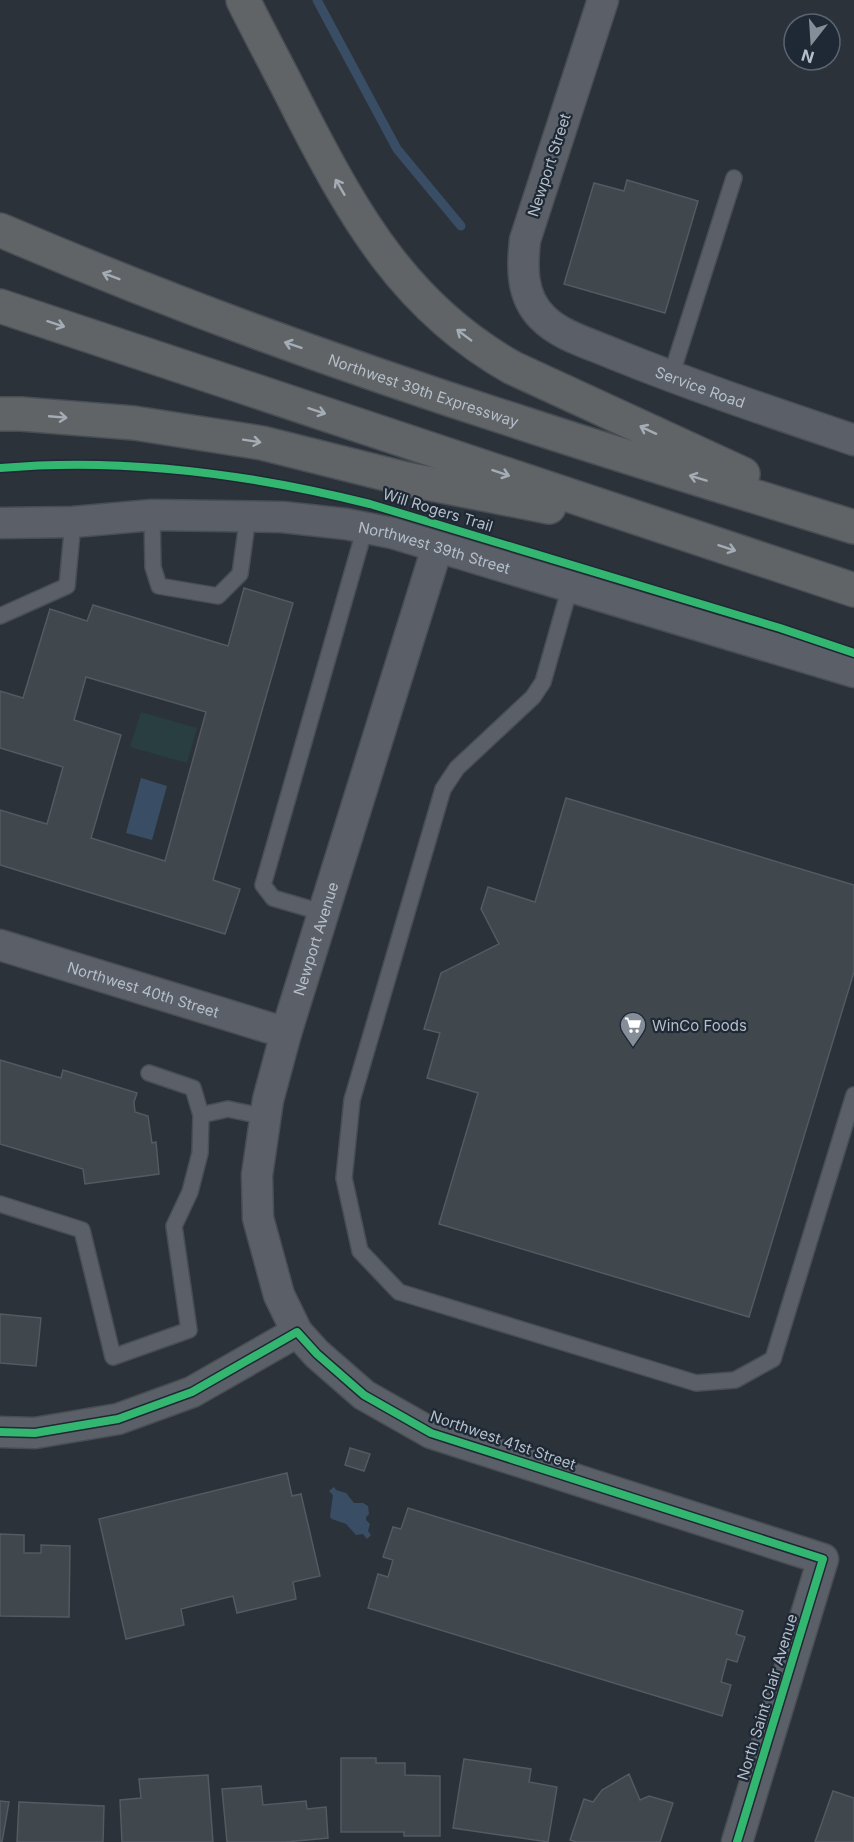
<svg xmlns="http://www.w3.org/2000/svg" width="854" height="1842" viewBox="0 0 854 1842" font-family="Inter,sans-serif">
	<rect width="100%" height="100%" fill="#2b323a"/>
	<path fill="#283e40" d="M 141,712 L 197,728 L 187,763 L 130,747 Z"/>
	<path fill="#394e65" d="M 141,778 L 167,786 L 152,840 L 126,833 Z
		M 334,1487 L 336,1490 L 346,1493 L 354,1503 L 363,1503 L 368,1506 L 369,1514 L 366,1517 L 366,1520 L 370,1524 L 368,1531 L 371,1535 L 367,1539 L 363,1534 L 356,1535 L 346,1524 L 332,1519 L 330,1517 L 333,1495 L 329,1491 Z"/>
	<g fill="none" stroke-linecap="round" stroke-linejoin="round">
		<path stroke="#394e65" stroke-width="9" d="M 317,0 L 397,149 L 461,226"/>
	</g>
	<path fill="#40474d" stroke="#535a61" stroke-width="1.5" fill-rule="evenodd" d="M 627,180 L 698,201 L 665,313 L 564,284 L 594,183 L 624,191 Z
		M 244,588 L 293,603 L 213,880 L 240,889 L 225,934 L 0,865 L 0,810 L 47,824 L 63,767 L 0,748 L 0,691 L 23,698 L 50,609 L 87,621 L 93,605 L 228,646 ZM 86,677 L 206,712 L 165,861 L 91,838 L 121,735 L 74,720 Z
		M 566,798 L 854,885 L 854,972 L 749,1317 L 439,1224 L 478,1093 L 427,1078 L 440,1033 L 424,1029 L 441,973 L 499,944 L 481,909 L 488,887 L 535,902 Z
		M 0,1060 L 61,1078 L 63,1070 L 137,1093 L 134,1102 L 135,1112 L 148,1116 L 152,1143 L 156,1142 L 159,1174 L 85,1184 L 83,1169 L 0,1144 Z
		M 0,1314 L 41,1318 L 36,1366 L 0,1363 Z
		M 350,1448 L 370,1454 L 364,1471 L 345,1465 Z
		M 287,1473 L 292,1496 L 301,1494 L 320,1576 L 293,1582 L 296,1599 L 237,1613 L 233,1596 L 181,1609 L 184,1625 L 126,1639 L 99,1519 Z
		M 408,1508 L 743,1611 L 736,1634 L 745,1637 L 737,1662 L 727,1659 L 721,1682 L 731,1685 L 722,1716 L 368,1608 L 378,1574 L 388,1577 L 393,1560 L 383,1557 L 393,1527 L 401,1529 Z
		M 0,1534 L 24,1535 L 24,1553 L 41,1553 L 41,1545 L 70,1546 L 69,1617 L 0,1616 Z
		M 341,1758 L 376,1758 L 376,1763 L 405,1763 L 405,1775 L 440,1776 L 440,1836 L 404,1836 L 404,1832 L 341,1832 Z
		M 464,1759 L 531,1769 L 529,1782 L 557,1787 L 548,1842 L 453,1828 Z
		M 629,1774 L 640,1800 L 649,1796 L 673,1803 L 660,1842 L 576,1842 L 570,1840 L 584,1799 L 593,1802 L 602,1790 Z
		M 208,1775 L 213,1842 L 122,1842 L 120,1800 L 141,1798 L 139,1779 Z
		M 261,1786 L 263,1805 L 306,1801 L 307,1809 L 326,1807 L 328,1838 L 286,1842 L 227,1842 L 222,1789 Z
		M 833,1791 L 854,1798 L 854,1842 L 815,1842 Z
		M 0,1801 L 9,1802 L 2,1842 L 0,1842 Z
		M 19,1802 L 104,1806 L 103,1842 L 17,1842 Z"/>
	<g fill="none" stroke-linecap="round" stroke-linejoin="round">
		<g stroke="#494e54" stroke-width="18">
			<path id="lane" d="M 671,376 L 734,178
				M 152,515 L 153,567 L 159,586 L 218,596 L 240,574 L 248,516
				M 570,587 L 543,682 L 533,697 L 457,768 L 443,789 L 352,1100 L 344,1178 L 360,1251 L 399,1292 L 696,1383 L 735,1380 L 773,1359 L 854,1095
				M 0,616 L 67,586 L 73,522
				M 324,913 L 273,898 L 263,885 L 365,528
				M 149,1073 L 193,1088 L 201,1115
				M 0,1204 L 82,1230 L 113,1357 L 189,1330 L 174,1226 L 190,1192 L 200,1153 L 201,1115 L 228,1109 L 266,1117"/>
		</g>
		<g stroke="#494e54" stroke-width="33">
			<g id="street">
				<path id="s1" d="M 603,0 L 525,240 C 522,267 521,296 542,317 C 560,336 591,344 614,354 C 693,386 774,413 854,440"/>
				<path id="s2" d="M 0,523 L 73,522 L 152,515 L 282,517 L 346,524 L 392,533 L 854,672"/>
				<path id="s3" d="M 0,945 L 286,1033"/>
				<path id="s4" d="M 297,1332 L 279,1295 L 258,1218 L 257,1175 L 268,1100 L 286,1033 L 437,548"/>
				<path d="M 0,1432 L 35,1433 L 118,1419 L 192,1392 L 297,1332 L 317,1354 L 364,1395 L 431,1433 L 823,1559 L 737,1842"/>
			</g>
		</g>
		<g stroke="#484e55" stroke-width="36">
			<g id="highway">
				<path d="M 243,0 C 262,38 282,75 301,113 C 355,218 406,308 513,368 L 743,474"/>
				<path id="s5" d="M 0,230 C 168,302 341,365 516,421 C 628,458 741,492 854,527"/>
				<path d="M 0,306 L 854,590"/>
				<path d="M 0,414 L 21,414 L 134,423 L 262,443 L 406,479 L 549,507"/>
			</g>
		</g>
		<use href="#lane" stroke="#5b6068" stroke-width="15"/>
		<use href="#street" stroke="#5b6068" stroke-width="30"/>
		<use href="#highway" stroke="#606467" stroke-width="33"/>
		<g stroke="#1e2935" stroke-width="11">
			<path id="cycleway" d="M 0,468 C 123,457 250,474 370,504 L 780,628 L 854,653
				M 0,1432 L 35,1433 L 118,1419 L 192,1392 L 297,1332 L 317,1354 L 364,1395 L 431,1433 L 823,1559 L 737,1842"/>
		</g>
		<use href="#cycleway" stroke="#33b770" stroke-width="8"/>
	</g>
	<defs><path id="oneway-shaft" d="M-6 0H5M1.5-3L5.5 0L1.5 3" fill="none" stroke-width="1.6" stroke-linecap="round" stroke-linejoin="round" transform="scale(1.5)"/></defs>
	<g stroke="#a4adb6">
		<use href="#oneway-shaft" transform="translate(340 187) rotate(-120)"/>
		<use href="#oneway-shaft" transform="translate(111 276) rotate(-159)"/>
		<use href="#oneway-shaft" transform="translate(56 324) rotate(18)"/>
		<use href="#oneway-shaft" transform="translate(464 335) rotate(-143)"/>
		<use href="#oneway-shaft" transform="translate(293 345) rotate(-161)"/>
		<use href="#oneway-shaft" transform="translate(317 411) rotate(18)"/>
		<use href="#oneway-shaft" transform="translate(58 417) rotate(5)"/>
		<use href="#oneway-shaft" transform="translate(648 430) rotate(-155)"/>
		<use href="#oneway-shaft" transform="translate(252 441) rotate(9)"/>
		<use href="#oneway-shaft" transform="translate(501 473) rotate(19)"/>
		<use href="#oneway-shaft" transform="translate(698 478) rotate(-163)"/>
		<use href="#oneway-shaft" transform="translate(727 548) rotate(18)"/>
	</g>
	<defs>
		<g id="supermarket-pin" transform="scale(1.35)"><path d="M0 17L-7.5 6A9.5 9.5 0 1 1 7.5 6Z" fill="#858e98" stroke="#1e2935"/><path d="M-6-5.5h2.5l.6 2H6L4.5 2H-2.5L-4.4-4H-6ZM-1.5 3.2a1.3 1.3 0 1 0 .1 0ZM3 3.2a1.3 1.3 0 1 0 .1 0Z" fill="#fff"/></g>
	</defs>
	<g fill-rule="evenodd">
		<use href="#supermarket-pin" x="633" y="1025"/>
	</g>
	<g text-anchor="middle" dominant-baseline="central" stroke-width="4.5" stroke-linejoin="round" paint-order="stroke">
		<g font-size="15" fill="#b5bfca" stroke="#1e2935">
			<text transform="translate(549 165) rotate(-72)">Newport Street</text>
			<text stroke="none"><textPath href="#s1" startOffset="508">Service Road</textPath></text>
			<text stroke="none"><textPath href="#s5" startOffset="453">Northwest 39th Expressway</textPath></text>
			<text transform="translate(438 510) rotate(17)">Will Rogers Trail</text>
			<text stroke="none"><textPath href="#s2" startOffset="438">Northwest 39th Street</textPath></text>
			<text stroke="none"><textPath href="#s4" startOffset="408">Newport Avenue</textPath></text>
			<text stroke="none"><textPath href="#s3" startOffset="150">Northwest 40th Street</textPath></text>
			<text transform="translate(503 1440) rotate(19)">Northwest 41st Street</text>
			<text transform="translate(767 1697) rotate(-73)">North Saint Clair Avenue</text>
		</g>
		<g font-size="15" fill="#b5bfca" stroke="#1e2935" text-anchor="start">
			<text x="652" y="1025">WinCo Foods</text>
		</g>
	</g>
	<g transform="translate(812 42) rotate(197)"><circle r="28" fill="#1e2935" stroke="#5a6571" stroke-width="1.5"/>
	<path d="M0-4.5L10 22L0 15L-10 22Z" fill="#858e98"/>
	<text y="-9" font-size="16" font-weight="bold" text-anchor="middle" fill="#b5bfca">N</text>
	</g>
</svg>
